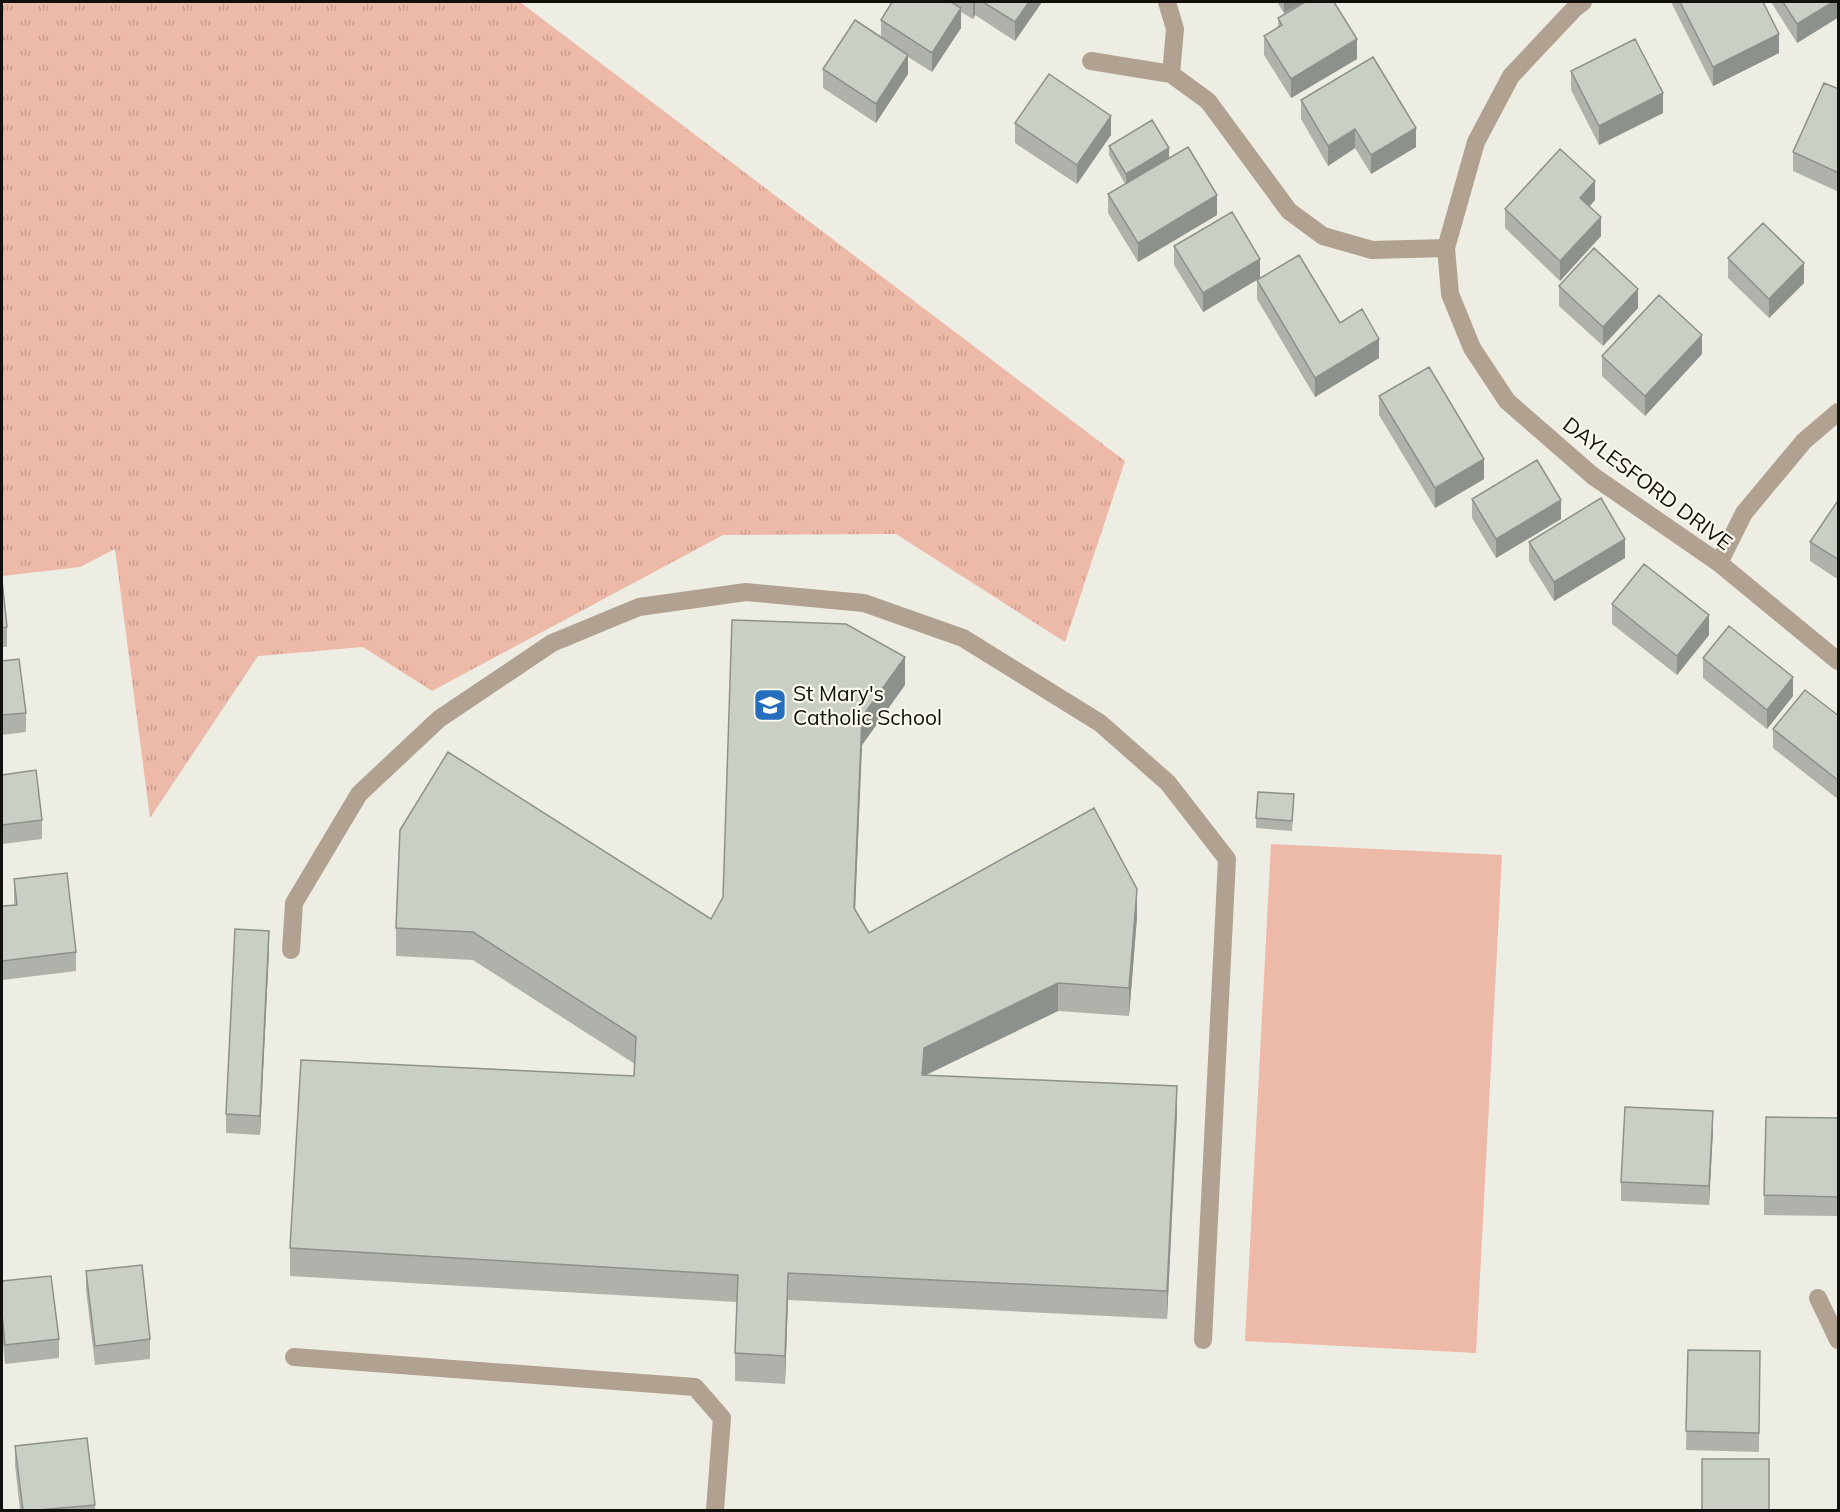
<svg xmlns="http://www.w3.org/2000/svg" width="1840" height="1512" viewBox="0 0 1840 1512" font-family="Mulish,sans-serif">
	<defs>
		<pattern id="park-tufts" width="24" height="20" patternUnits="userSpaceOnUse" patternTransform="scale(1.5)"><rect width="24" height="20" fill="#edb9a8"/><path d="M3 7l-1-3M5 7V3M7 7l1-3M15 17l-1-3M17 17v-4M19 17l1-3" fill="none" stroke="#ca9e8f"/></pattern>
	</defs>
	<rect width="100%" height="100%" fill="#eeede3"/>
	<path fill="url(#park-tufts)" d="M 2,2 L 520,2 L 1125,461 L 1065,642 L 896,534 L 723,535 L 432,691 L 363,647 L 258,656 L 150,818 L 115,549 L 80,567 L 2,576 Z"/>
	<path fill="#edb9a8" d="M 1271,844 L 1502,855 L 1476,1353 L 1245,1341 Z"/>
	<g fill="none" stroke-linecap="round" stroke-linejoin="round">
		<path stroke="#b1a190" stroke-width="18" d="M 294,1357 L 695,1387 L 722,1418 L 715,1510"/>
		<path stroke="#b1a190" stroke-width="18" d="M 291,950 L 294,903 L 359,794 L 439,719 L 552,643 L 639,607 L 746,592 L 864,603 L 963,638 L 1100,723 L 1168,783 L 1227,859 L 1203,1340"/>
		<path stroke="#b1a190" stroke-width="18" d="M 1167,2 L 1175,29 L 1171,74
			M 1583,2 L 1575,8 L 1511,76 L 1476,142 L 1446,248 L 1450,294 L 1472,348 L 1507,401 L 1593,476 L 1719,563 L 1838,661
			M 1091,61 L 1171,74 L 1208,101 L 1289,211 L 1323,236 L 1372,250 L 1446,248
			M 1719,563 L 1744,513 L 1804,441 L 1838,412
			M 1818,1298 L 1838,1340"/>
	</g>
	<path fill="#aeb2aa" d="M 892,2 L 1042,2 L 1015,41 L 975,15 L 973,19 L 961,12 L 961,28 L 932,72 L 908,57 L 908,74 L 876,123 L 823,88 L 823,69 L 881,37 L 881,20 Z
		M 1277,2 L 1304,2 L 1284,13 Z
		M 1671,2 L 1716,2 L 1779,53 L 1713,86 Z
		M 1771,2 L 1839,2 L 1839,17 L 1797,43 Z
		M 1278,18 L 1357,59 L 1291,98 L 1264,55 L 1264,36 L 1278,27 Z
		M 1571,71 L 1663,113 L 1599,145 L 1571,90 Z
		M 1839,89 L 1839,192 L 1793,171 L 1793,152 Z
		M 1301,100 L 1416,147 L 1371,174 L 1355,148 L 1328,166 L 1301,119 Z
		M 1015,123 L 1111,135 L 1077,184 L 1015,143 Z
		M 1109,146 L 1169,158 L 1217,215 L 1138,262 L 1108,213 L 1108,194 L 1125,184 L 1109,155 Z
		M 1595,200 L 1590,206 L 1601,236 L 1560,281 L 1505,228 L 1505,209 Z
		M 1174,246 L 1260,278 L 1340,323 L 1379,358 L 1315,397 L 1257,299 L 1257,280 L 1203,312 L 1174,265 Z
		M 1728,258 L 1804,283 L 1769,318 L 1728,278 Z
		M 1559,286 L 1638,308 L 1603,346 L 1559,306 Z
		M 1702,354 L 1645,416 L 1602,376 L 1602,356 Z
		M 1379,396 L 1484,479 L 1435,508 L 1379,415 Z
		M 1472,499 L 1561,519 L 1496,558 L 1472,518 Z
		M 1839,499 L 1839,580 L 1810,561 L 1810,542 Z
		M 1529,542 L 1625,558 L 1554,601 L 1529,561 Z
		M 2,580 L 7,627 L 7,647 L 2,647 Z
		M 1612,604 L 1709,635 L 1677,675 L 1612,624 Z
		M 1703,658 L 1793,696 L 1767,729 L 1703,678 Z
		M 2,661 L 26,713 L 26,732 L 2,735 Z
		M 905,685 L 862,745 L 855,910 L 869,933 L 1137,917 L 1129,1016 L 1058,1011 L 925,1075 L 1177,1113 L 1167,1319 L 788,1300 L 785,1384 L 735,1381 L 735,1353 L 737,1302 L 290,1276 L 290,1248 L 634,1076 L 635,1064 L 473,960 L 396,956 L 396,928 L 711,919 Z
		M 1839,716 L 1839,800 L 1773,748 L 1773,729 Z
		M 2,775 L 42,820 L 42,839 L 2,844 Z
		M 1294,804 L 1292,831 L 1256,828 L 1256,818 Z
		M 14,879 L 76,952 L 76,971 L 2,980 L 2,906 L 14,905 Z
		M 269,950 L 260,1135 L 226,1133 L 226,1114 Z
		M 1839,1118 L 1839,1216 L 1764,1215 L 1764,1195 Z
		M 1713,1130 L 1709,1205 L 1621,1201 L 1621,1182 Z
		M 86,1271 L 150,1339 L 150,1359 L 95,1365 L 86,1290 Z
		M 2,1281 L 59,1339 L 59,1358 L 5,1364 L 2,1334 Z
		M 1688,1350 L 1760,1351 L 1759,1452 L 1686,1450 Z
		M 15,1446 L 95,1505 L 95,1510 L 20,1510 L 15,1465 Z"/>
	<path fill="#8d918b" d="M 973,2 L 975,2 L 975,15 L 973,19 Z
		M 1029,2 L 1042,2 L 1015,41 L 1015,22 Z
		M 1284,2 L 1304,2 L 1284,13 Z
		M 1833,2 L 1839,2 L 1839,17 L 1797,43 L 1797,24 Z
		M 961,8 L 961,28 L 932,72 L 932,53 Z
		M 1779,34 L 1779,53 L 1713,86 L 1713,67 Z
		M 1357,39 L 1357,59 L 1291,98 L 1291,79 Z
		M 908,55 L 908,74 L 876,123 L 876,104 Z
		M 1663,93 L 1663,113 L 1599,145 L 1599,126 Z
		M 1111,116 L 1111,135 L 1077,184 L 1077,165 Z
		M 1416,128 L 1416,147 L 1371,174 L 1371,155 Z
		M 1355,129 L 1355,148 L 1328,166 L 1328,146 Z
		M 1169,148 L 1169,158 L 1126,184 L 1126,174 Z
		M 1595,181 L 1595,200 L 1580,217 L 1580,198 Z
		M 1217,195 L 1217,215 L 1138,262 L 1138,243 Z
		M 1601,217 L 1601,236 L 1560,281 L 1560,261 Z
		M 1260,259 L 1260,278 L 1203,312 L 1203,293 Z
		M 1804,263 L 1804,283 L 1769,318 L 1769,299 Z
		M 1638,289 L 1638,308 L 1603,346 L 1603,327 Z
		M 1702,335 L 1702,354 L 1645,416 L 1645,396 Z
		M 1379,339 L 1379,358 L 1315,397 L 1315,378 Z
		M 1484,459 L 1484,479 L 1435,508 L 1435,488 Z
		M 1561,500 L 1561,519 L 1496,558 L 1496,539 Z
		M 1625,539 L 1625,558 L 1554,601 L 1554,582 Z
		M 1709,615 L 1709,635 L 1677,675 L 1677,656 Z
		M 905,657 L 905,685 L 862,745 L 854,936 L 854,908 L 862,717 Z
		M 1793,677 L 1793,696 L 1767,729 L 1767,710 Z
		M 1137,889 L 1137,917 L 1129,1016 L 1129,988 Z
		M 269,931 L 269,950 L 260,1135 L 260,1116 Z
		M 1058,983 L 1058,1011 L 924,1076 L 922,1075 L 924,1048 Z
		M 1177,1086 L 1177,1113 L 1167,1319 L 1167,1291 Z
		M 1713,1111 L 1713,1130 L 1709,1205 L 1709,1186 Z
		M 788,1273 L 788,1300 L 785,1384 L 785,1356 Z"/>
	<path fill="#cacfc6" stroke="#8d918b" stroke-width="1.5" d="M 892,2 L 951,2 L 961,8 L 932,53 L 881,20 Z
		M 983,2 L 1029,2 L 1015,22 Z
		M 1305,2 L 1334,2 L 1357,39 L 1291,79 L 1264,36 L 1282,25 L 1278,18 Z
		M 1680,2 L 1763,2 L 1779,34 L 1713,67 Z
		M 1783,2 L 1833,2 L 1797,24 Z
		M 855,20 L 908,55 L 876,104 L 823,69 Z
		M 1635,39 L 1663,93 L 1599,126 L 1571,71 Z
		M 1373,57 L 1416,128 L 1371,155 L 1355,129 L 1328,146 L 1301,100 Z
		M 1049,74 L 1111,116 L 1077,165 L 1015,123 Z
		M 1824,83 L 1839,89 L 1839,173 L 1793,152 Z
		M 1152,120 L 1169,148 L 1126,174 L 1109,146 Z
		M 1188,147 L 1217,195 L 1138,243 L 1108,194 Z
		M 1560,149 L 1595,181 L 1580,198 L 1601,217 L 1560,261 L 1505,209 Z
		M 1232,212 L 1260,259 L 1203,293 L 1174,246 Z
		M 1763,223 L 1804,263 L 1769,299 L 1728,258 Z
		M 1594,248 L 1638,289 L 1603,327 L 1559,286 Z
		M 1299,255 L 1340,323 L 1362,309 L 1379,339 L 1315,378 L 1257,280 Z
		M 1659,295 L 1702,335 L 1645,396 L 1602,356 Z
		M 1429,367 L 1484,459 L 1435,488 L 1379,396 Z
		M 1537,460 L 1561,500 L 1496,539 L 1472,499 Z
		M 1601,498 L 1625,539 L 1554,582 L 1529,542 Z
		M 1839,499 L 1839,560 L 1810,542 Z
		M 1644,564 L 1709,615 L 1677,656 L 1612,604 Z
		M 2,580 L 7,627 L 2,628 Z
		M 732,620 L 846,624 L 905,657 L 862,717 L 854,908 L 869,933 L 1094,808 L 1137,889 L 1129,988 L 1058,983 L 924,1048 L 922,1075 L 1177,1086 L 1167,1291 L 788,1273 L 785,1356 L 735,1353 L 738,1275 L 290,1248 L 301,1060 L 634,1076 L 636,1037 L 473,932 L 396,928 L 400,830 L 448,752 L 711,919 L 723,897 Z
		M 1729,626 L 1793,677 L 1767,710 L 1703,658 Z
		M 19,659 L 26,713 L 2,715 L 2,661 Z
		M 1805,690 L 1839,716 L 1839,781 L 1773,729 Z
		M 36,770 L 42,820 L 2,825 L 2,775 Z
		M 1258,792 L 1294,794 L 1292,821 L 1256,818 Z
		M 67,873 L 76,952 L 2,961 L 2,906 L 17,905 L 14,879 Z
		M 235,929 L 269,931 L 260,1116 L 226,1114 Z
		M 1625,1107 L 1713,1111 L 1709,1186 L 1621,1182 Z
		M 1766,1117 L 1839,1118 L 1839,1197 L 1764,1195 Z
		M 142,1265 L 150,1339 L 95,1346 L 86,1271 Z
		M 51,1276 L 59,1339 L 5,1345 L 2,1314 L 2,1281 Z
		M 1688,1350 L 1760,1351 L 1759,1433 L 1686,1431 Z
		M 87,1438 L 95,1505 L 38,1510 L 23,1510 L 15,1446 Z
		M 1702,1459 L 1769,1459 L 1769,1510 L 1702,1510 Z"/>
	<defs>
		<g id="school-square" transform="scale(1.725)"><rect x="-9" y="-9" width="18" height="18" rx="4" fill="#256dbd" stroke="#fcfaf0"/><path d="M0-5L7-2L0 1L-7-2ZM-4 1L0 2.5L4 1V4Q0 6-4 4Z" fill="#fff"/></g>
	</defs>
	<g fill-rule="evenodd">
		<use href="#school-square" x="770" y="705"/>
	</g>
	<g text-anchor="middle" dominant-baseline="central" stroke-width="4.5" stroke-linejoin="round" paint-order="stroke">
		<g font-size="21" fill="#11100d" stroke="#fcfaf0">
			<text transform="translate(1648 483) rotate(37)">DAYLESFORD DRIVE</text>
		</g>
		<g font-size="21" fill="#11100d" stroke="#fcfaf0" text-anchor="start">
			<text x="793" y="693">St Mary's<tspan x="793" dy="24">Catholic School</tspan></text>
		</g>
	</g>
	<rect width="1840" height="1512" fill="none" stroke="#11100d" stroke-width="6"/>
</svg>
